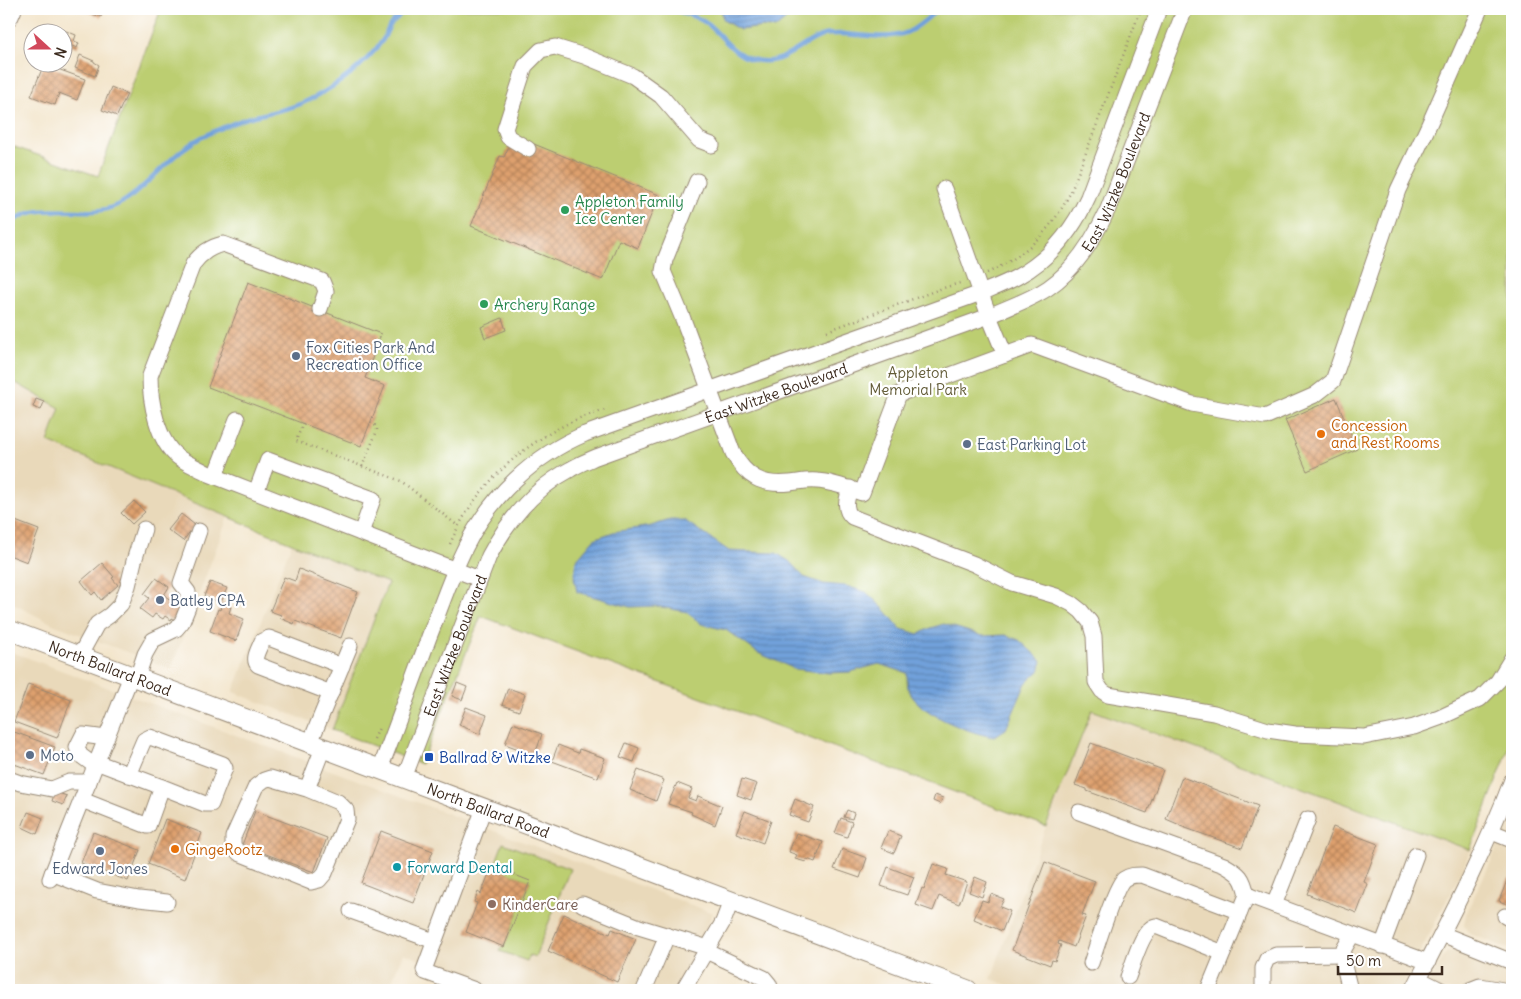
<svg xmlns="http://www.w3.org/2000/svg" width="1521" height="999" viewBox="0 0 1521 999" font-family="Delius,sans-serif">
	<defs>
		<pattern id="water-rules" width="6" height="5" patternUnits="userSpaceOnUse" patternTransform="scale(1.25)"><rect width="6" height="5" fill="#71a1db"/><path d="M0 2.5h6" fill="none" stroke="#5e83b1"/></pattern>
		<pattern id="building-cross-hatch" width="8" height="8" patternUnits="userSpaceOnUse" patternTransform="scale(1.25)"><rect width="8" height="8" fill="#dea06e"/><path d="M0 0l8 8M0 8l8-8" fill="none" stroke="#b5835a"/></pattern>
	</defs>
	<rect width="100%" height="100%" fill="#fff"/>
	<filter id="ink" filterUnits="userSpaceOnUse"><feTurbulence type="fractalNoise" baseFrequency=".02" numOctaves="2"/><feDisplacementMap in="SourceGraphic" scale="10" xChannelSelector="R" yChannelSelector="G"/><feConvolveMatrix kernelMatrix="1 2 1 2 8 2 1 2 1" color-interpolation-filters="sRGB"/></filter>
	<filter id="wash" filterUnits="userSpaceOnUse"><feTurbulence type="fractalNoise" baseFrequency=".0096" numOctaves="4" result="noise"/><feDisplacementMap in="SourceGraphic" scale="20" xChannelSelector="R" yChannelSelector="G"/><feGaussianBlur stdDeviation="1.12" result="paint"/><feColorMatrix in="noise" values="0 0 0 0 0 0 0 0 0 0 0 0 0 0 0 0 0 1.4 0 .05"/><feComposite in="paint" operator="in"/></filter>
	<g filter="url(#wash)">
		<rect width="100%" height="100%" fill="#f3e5cb"/>
		<path fill="#e9d9ba" d="M 9,379 L 60,408 L 48,442 L 228,517 L 171,669 L 53,624 L 9,602 Z
			M 292,543 L 388,583 L 332,730 L 233,692 Z
			M 9,651 L 457,817 L 713,913 L 676,990 L 499,990 L 403,953 L 388,990 L 9,990 Z
			M 1092,710 L 1470,850 L 1464,866 L 1401,990 L 1022,990 L 991,979 L 1046,826 Z
			M 1510,812 L 1512,813 L 1512,950 L 1471,934 L 1467,931 L 1464,924 L 1467,911 L 1491,862 Z
			M 1451,951 L 1461,952 L 1512,973 L 1512,990 L 1425,990 L 1444,956 L 1446,953 Z"/>
		<path fill="#bcce71" stroke="#7c7c48" d="M 161,9 L 1512,9 L 1512,740 L 1470,850 L 1092,710 L 1046,826 L 481,616 L 421,764 L 332,730 L 388,583 L 48,442 L 60,408 L 9,379 L 9,145 L 98,176 Z
			M 503,843 L 570,869 L 535,957 L 530,955 L 527,961 L 500,951 L 502,946 L 504,947 L 530,881 L 494,867 Z"/>
		<path fill="url(#water-rules)" stroke="#56667c" d="M 722,9 L 784,9 L 787,19 L 775,29 L 763,27 L 740,30 L 723,20 L 721,10 Z
			M 793,9 L 831,9 L 831,13 C 819,17 805,22 794,16 Z
			M 670,520 L 684,520 L 729,551 L 776,553 L 789,561 L 804,577 L 824,584 L 846,586 L 866,592 L 885,610 L 901,629 L 919,634 L 930,628 L 944,624 L 983,636 L 1005,635 L 1019,640 L 1042,661 L 1039,671 L 1026,683 L 1006,729 L 993,737 C 970,733 915,713 908,688 C 907,683 907,677 907,673 L 879,664 L 850,672 L 829,673 L 795,669 L 758,653 L 726,630 L 701,624 L 687,612 L 656,606 L 630,607 L 577,592 L 574,577 L 576,560 L 594,539 L 613,532 L 651,526 Z"/>
		<g fill="none" stroke-linecap="round" stroke-linejoin="round">
			<path stroke="#71a1db" stroke-width="4.5" d="M 668,9 C 683,12 698,16 710,26 C 725,39 732,53 751,59 C 783,69 797,44 824,35 C 829,34 834,34 839,34 C 861,34 886,41 908,32 C 919,27 929,17 938,9
				M 9,225 C 37,196 84,222 117,205 C 131,199 142,187 153,177 C 168,162 183,147 202,137 C 215,130 231,124 244,119 C 266,112 289,111 309,100 C 337,86 364,66 382,41 C 386,36 387,29 391,24 C 395,19 402,14 407,9"/>
		</g>
		<g id="blocks">
			<path fill="url(#building-cross-hatch)" d="M 87,9 L 104,9 L 101,17 L 86,11 Z
				M 58,29 L 60,30 L 61,29 L 76,35 L 74,41 L 79,43 L 77,48 L 72,46 L 70,50 L 62,47 L 62,32 L 56,32 Z
				M 80,55 L 94,61 L 94,62 L 99,65 L 95,76 L 75,68 Z
				M 44,64 L 85,79 L 77,100 L 59,93 L 55,105 L 31,96 Z
				M 111,87 L 127,94 L 117,116 L 102,110 Z
				M 534,144 L 659,195 L 638,248 L 619,240 L 603,280 L 471,226 L 500,156 L 504,157 L 509,146 L 530,155 Z
				M 248,282 L 381,334 L 365,378 L 385,386 L 361,446 L 208,387 Z
				M 502,318 L 506,330 L 485,338 L 481,327 Z
				M 1336,398 L 1357,449 L 1307,471 L 1285,420 Z
				M 36,399 L 44,402 L 41,410 L 33,407 Z
				M 134,501 L 145,512 L 132,524 L 121,513 Z
				M 181,514 L 195,525 L 183,541 L 168,530 Z
				M 10,519 L 39,530 L 27,562 L 9,555 L 9,523 Z
				M 102,563 L 114,577 L 112,578 L 118,585 L 101,600 L 95,592 L 92,595 L 81,581 Z
				M 299,569 L 358,592 L 341,638 L 295,621 L 294,624 L 280,618 L 281,615 L 270,611 L 284,577 L 295,581 Z
				M 156,578 L 169,587 L 164,595 L 181,608 L 178,612 L 180,613 L 175,620 L 172,618 L 171,620 L 165,616 L 163,619 L 155,614 L 152,618 L 140,609 L 149,598 L 144,594 Z
				M 210,582 L 227,588 L 221,603 L 204,596 Z
				M 222,603 L 231,607 L 229,613 L 244,619 L 236,641 L 210,631 L 218,609 L 220,610 Z
				M 457,683 L 467,687 L 462,700 L 452,696 Z
				M 28,684 L 71,700 L 57,738 L 14,722 Z
				M 508,688 L 525,694 L 519,711 L 502,705 Z
				M 466,707 L 487,715 L 480,734 L 459,725 Z
				M 513,723 L 542,734 L 535,755 L 505,744 Z
				M 9,730 L 55,747 L 44,775 L 9,762 Z
				M 626,743 L 639,748 L 634,762 L 620,757 Z
				M 1091,743 L 1163,770 L 1147,813 L 1087,791 L 1087,789 L 1075,785 Z
				M 558,745 L 578,753 L 579,749 L 605,758 L 598,778 L 552,761 Z
				M 638,770 L 664,780 L 656,801 L 630,790 Z
				M 1182,777 L 1258,806 L 1242,848 L 1180,826 L 1180,825 L 1166,819 Z
				M 742,779 L 757,784 L 751,800 L 737,795 Z
				M 677,783 L 692,789 L 688,798 L 696,801 L 698,796 L 722,806 L 715,825 L 691,814 L 692,812 L 668,804 Z
				M 55,792 L 67,796 L 63,805 L 52,801 Z
				M 935,795 L 943,798 L 940,804 L 933,801 Z
				M 795,799 L 814,807 L 808,822 L 789,815 Z
				M 847,810 L 854,813 L 852,819 L 844,817 Z
				M 255,811 L 327,838 L 314,872 L 242,845 Z
				M 745,811 L 771,821 L 763,843 L 736,833 Z
				M 28,812 L 43,818 L 37,834 L 22,827 Z
				M 841,818 L 852,822 L 847,837 L 835,833 Z
				M 165,819 L 202,833 L 185,879 L 148,864 Z
				M 1333,827 L 1378,844 L 1364,882 L 1368,884 L 1357,913 L 1307,894 Z
				M 381,831 L 433,851 L 413,903 L 361,883 Z
				M 888,831 L 901,836 L 894,853 L 881,848 Z
				M 93,832 L 140,850 L 128,881 L 81,863 Z
				M 796,833 L 823,842 L 815,862 L 807,859 L 806,862 L 795,859 L 797,855 L 789,852 Z
				M 842,849 L 867,858 L 860,878 L 834,869 Z
				M 1045,862 L 1095,881 L 1082,915 L 1086,916 L 1074,947 L 1059,941 L 1058,944 L 1061,945 L 1055,961 L 1052,960 L 1050,965 L 1012,950 Z
				M 933,864 L 948,869 L 946,875 L 967,882 L 959,904 L 939,896 L 933,911 L 916,905 L 922,888 L 924,889 Z
				M 492,866 L 530,881 L 504,947 L 466,932 L 477,903 L 474,902 L 478,892 L 481,894 Z
				M 888,867 L 914,877 L 907,895 L 881,886 Z
				M 975,877 L 987,882 L 982,897 L 969,892 Z
				M 1508,878 L 1512,879 L 1512,906 L 1499,901 Z
				M 991,894 L 1004,899 L 1000,907 L 1010,911 L 1002,931 L 974,919 L 982,900 L 988,902 Z
				M 564,914 L 610,934 L 612,929 L 636,939 L 617,982 L 548,951 Z
				M 1315,985 L 1316,989 L 1325,988 L 1325,990 L 1292,990 L 1292,987 Z"/>
		</g>
	</g>
	<g filter="url(#ink)">
		<use href="#blocks" fill-opacity="0" stroke="#978874" stroke-width="1"/>
		<g fill="none" stroke-linecap="round" stroke-linejoin="round">
			<g stroke="#978874" stroke-width="17">
				<g id="minor">
					<path d="M 528,149 L 508,137 L 505,129 L 525,66 L 541,50 L 555,47 L 584,56 L 633,76 L 661,96 L 699,140 L 712,145"/>
					<path d="M 697,181 L 665,260 L 663,271 L 683,319 L 733,453 C 746,477 762,486 790,483 C 799,482 808,480 817,481 C 832,482 848,488 862,493 L 899,394 L 1032,345 L 1192,404 L 1265,417 L 1315,395 L 1333,381 L 1398,190 L 1427,129 L 1480,9"/>
					<path d="M 944,189 L 989,316 L 1005,355"/>
					<path d="M 320,309 L 326,291 L 322,281 L 223,244 C 210,247 201,253 193,264 L 150,376 C 150,401 157,441 178,457 C 187,464 199,468 209,474 L 479,579"/>
					<path d="M 215,476 L 237,419"/>
					<path d="M 850,488 C 847,499 843,509 852,517 L 974,564 L 1012,583 L 1056,596 L 1072,604 L 1081,611 L 1090,622 L 1094,636 L 1096,682 L 1102,691 L 1108,695 L 1214,713 L 1268,730 L 1295,734 L 1364,737 L 1414,727 L 1439,718 L 1480,699 L 1498,681 L 1512,658"/>
					<path d="M 256,492 L 268,460 L 373,499 L 361,533"/>
					<path d="M 79,657 L 97,624 L 110,615 L 121,604 L 128,586 L 134,561 L 144,529"/>
					<path d="M 137,678 L 145,654 L 153,640 L 176,629 L 182,622 L 188,607 L 188,592 L 181,583 L 199,531"/>
					<path d="M 331,693 L 258,665 C 252,659 259,649 262,641 L 269,638 L 342,666"/>
					<path d="M 310,743 L 350,646"/>
					<path d="M 95,766 L 80,755 L 77,747 L 83,735 L 106,738"/>
					<path d="M 380,769 C 397,725 413,681 429,637 C 441,607 451,575 466,546 C 491,496 533,456 585,434 L 981,293 C 993,288 1006,283 1017,277 C 1050,259 1073,230 1088,197 L 1159,9"/>
					<path d="M 129,775 L 144,740 L 150,737 L 223,764 L 225,768 L 211,804 L 205,804 L 162,787"/>
					<path id="s1" d="M 404,778 L 489,556 C 508,520 535,488 571,469 C 579,464 587,461 596,457 L 989,316 C 1009,307 1030,300 1048,288 C 1076,269 1094,239 1108,209 L 1185,9"/>
					<path d="M 9,779 L 20,783 L 52,789 L 69,782 L 89,782"/>
					<path d="M 307,789 L 270,778 L 264,780 L 256,786 L 233,837 L 233,846 L 239,853 L 311,882 L 319,880 L 325,873 L 347,819 L 346,810 L 338,802 L 307,789 L 323,748"/>
					<path d="M 82,800 L 148,826 L 162,787 L 96,762"/>
					<path d="M 1079,812 L 1224,865 C 1240,874 1243,877 1247,895"/>
					<path d="M 1492,832 L 1512,840"/>
					<path d="M 52,873 L 97,891 L 139,899 L 167,902"/>
					<path d="M 50,879 L 131,676"/>
					<path d="M 582,904 L 639,927 L 708,948"/>
					<path d="M 1274,905 L 1308,819"/>
					<path d="M 351,911 L 434,941"/>
					<path d="M 1505,916 L 1512,920"/>
					<path d="M 1442,934 L 1512,962"/>
					<path d="M 1382,946 L 1416,855"/>
					<path d="M 706,951 L 764,978 L 769,984 L 771,990"/>
					<path d="M 1341,954 L 1350,990"/>
					<path d="M 1091,963 C 1096,949 1115,886 1124,879 C 1130,875 1135,875 1142,875 L 1240,912"/>
					<path d="M 1128,977 C 1133,965 1142,928 1156,926 L 1223,953"/>
					<path d="M 1419,979 L 1441,990"/>
					<path d="M 475,990 L 425,972 L 424,970 L 484,808"/>
					<path d="M 644,990 L 667,936"/>
					<path d="M 683,990 L 723,922 L 731,901"/>
					<path d="M 1208,990 L 1247,895 L 1428,962"/>
					<path d="M 1263,990 L 1263,968 L 1267,959 L 1276,955 L 1341,954 L 1352,935"/>
					<path d="M 1413,990 C 1449,920 1484,854 1512,780"/>
					<path d="M 1470,990 L 1480,986 L 1503,990"/>
				</g>
			</g>
			<g stroke="#978874" stroke-width="21">
				<g id="major">
					<path d="M 9,16 L 12,9"/>
					<path id="s2" d="M 9,630 L 968,990"/>
				</g>
			</g>
			<path stroke="#978874" stroke-width="2.5" stroke-dasharray="1 4" stroke-linecap="butt" d="M 987,273 C 1026,256 1054,228 1072,189 L 1141,9
				M 827,331 L 940,289 L 963,282
				M 303,423 L 296,441 L 401,481 L 458,526
				M 362,467 L 377,431 L 377,427 L 371,422
				M 450,544 C 473,490 517,448 569,423 C 580,417 593,414 605,410
				M 374,739 L 379,728"/>
			<use href="#minor" stroke="#fff" stroke-width="15"/>
			<use href="#major" stroke="#fff" stroke-width="19"/>
		</g>
	</g>
	<g fill="#2e9e5b" stroke="#fff" stroke-width="2">
		<circle cx="565" cy="210" r="5"/>
		<circle cx="484" cy="304" r="5"/>
	</g>
	<g fill="#5c6f8a" stroke="#fff" stroke-width="2">
		<circle cx="296" cy="356" r="5"/>
		<circle cx="967" cy="444" r="5"/>
		<circle cx="160" cy="600" r="5"/>
		<circle cx="30" cy="755" r="5"/>
		<circle cx="100" cy="851" r="5"/>
	</g>
	<g fill="#e8710a" stroke="#fff" stroke-width="2">
		<circle cx="1321" cy="434" r="5"/>
		<circle cx="175" cy="849" r="5"/>
	</g>
	<rect fill="#1a4fb4" stroke="#fff" stroke-width="2" x="424" y="752" width="10" height="10" rx="2.5"/>
	<circle fill="#0f9aa8" stroke="#fff" stroke-width="2" cx="397" cy="867" r="5"/>
	<circle fill="#8d6e63" stroke="#fff" stroke-width="2" cx="492" cy="904" r="5"/>
	<g text-anchor="middle" dominant-baseline="central" stroke-width="4.5" stroke-linejoin="round" paint-order="stroke">
		<g font-size="15" fill="#3b2a1e" stroke="#fff">
			<text stroke="none"><textPath href="#s1" startOffset="998">East Witzke Boulevard</textPath></text>
			<text stroke="none"><textPath href="#s1" startOffset="578">East Witzke Boulevard</textPath></text>
			<text stroke="none"><textPath href="#s1" startOffset="142">East Witzke Boulevard</textPath></text>
			<text stroke="none"><textPath href="#s2" startOffset="108">North Ballard Road</textPath></text>
			<text stroke="none"><textPath href="#s2" startOffset="512">North Ballard Road</textPath></text>
		</g>
		<g font-size="15" fill="#27864d" stroke="#fff" text-anchor="start">
			<text x="575" y="201">Appleton Family<tspan x="575" dy="17">Ice Center</tspan></text>
			<text x="494" y="304">Archery Range</text>
		</g>
		<g font-size="15" fill="#4e5e75" stroke="#fff" text-anchor="start">
			<text x="306" y="347">Fox Cities Park And<tspan x="306" dy="17">Recreation Office</tspan></text>
			<text x="977" y="444">East Parking Lot</text>
			<text x="170" y="600">Batley CPA</text>
			<text x="40" y="755">Moto</text>
			<text x="100" y="868" text-anchor="middle">Edward Jones</text>
		</g>
		<g font-size="15" fill="#625b37" stroke="#fff">
			<text x="918" y="372">Appleton<tspan x="918" dy="17">Memorial Park</tspan></text>
		</g>
		<g font-size="15" fill="#c56008" stroke="#fff" text-anchor="start">
			<text x="1331" y="425">Concession<tspan x="1331" dy="17">and Rest Rooms</tspan></text>
			<text x="185" y="849">GingeRootz</text>
		</g>
		<g font-size="15" fill="#164399" stroke="#fff" text-anchor="start">
			<text x="439" y="757">Ballrad &amp; Witzke</text>
		</g>
		<g font-size="15" fill="#0d838f" stroke="#fff" text-anchor="start">
			<text x="407" y="867">Forward Dental</text>
		</g>
		<g font-size="15" fill="#785e54" stroke="#fff" text-anchor="start">
			<text x="502" y="904">KinderCare</text>
		</g>
	</g>
	<rect width="1521" height="999" fill="none" stroke="#fff" stroke-width="30"/>
	<g transform="translate(48 48) rotate(111)"><circle r="24" fill="#ffffff" stroke="#b1aaa5"/>
	<path d="M0-4L9 19L0 12L-9 19Z" fill="#d1495b"/>
	<text y="-8" font-size="14" font-weight="bold" text-anchor="middle" fill="#3b2a1e">N</text>
	</g>
	<path d="M1338 966v8h104v-8" fill="none" stroke="#3b2a1e" stroke-width="2.5"/>
	<text x="1346" y="966" font-size="15" fill="#3b2a1e" stroke="#ffffff" stroke-width="4" paint-order="stroke">50 m</text>
</svg>
